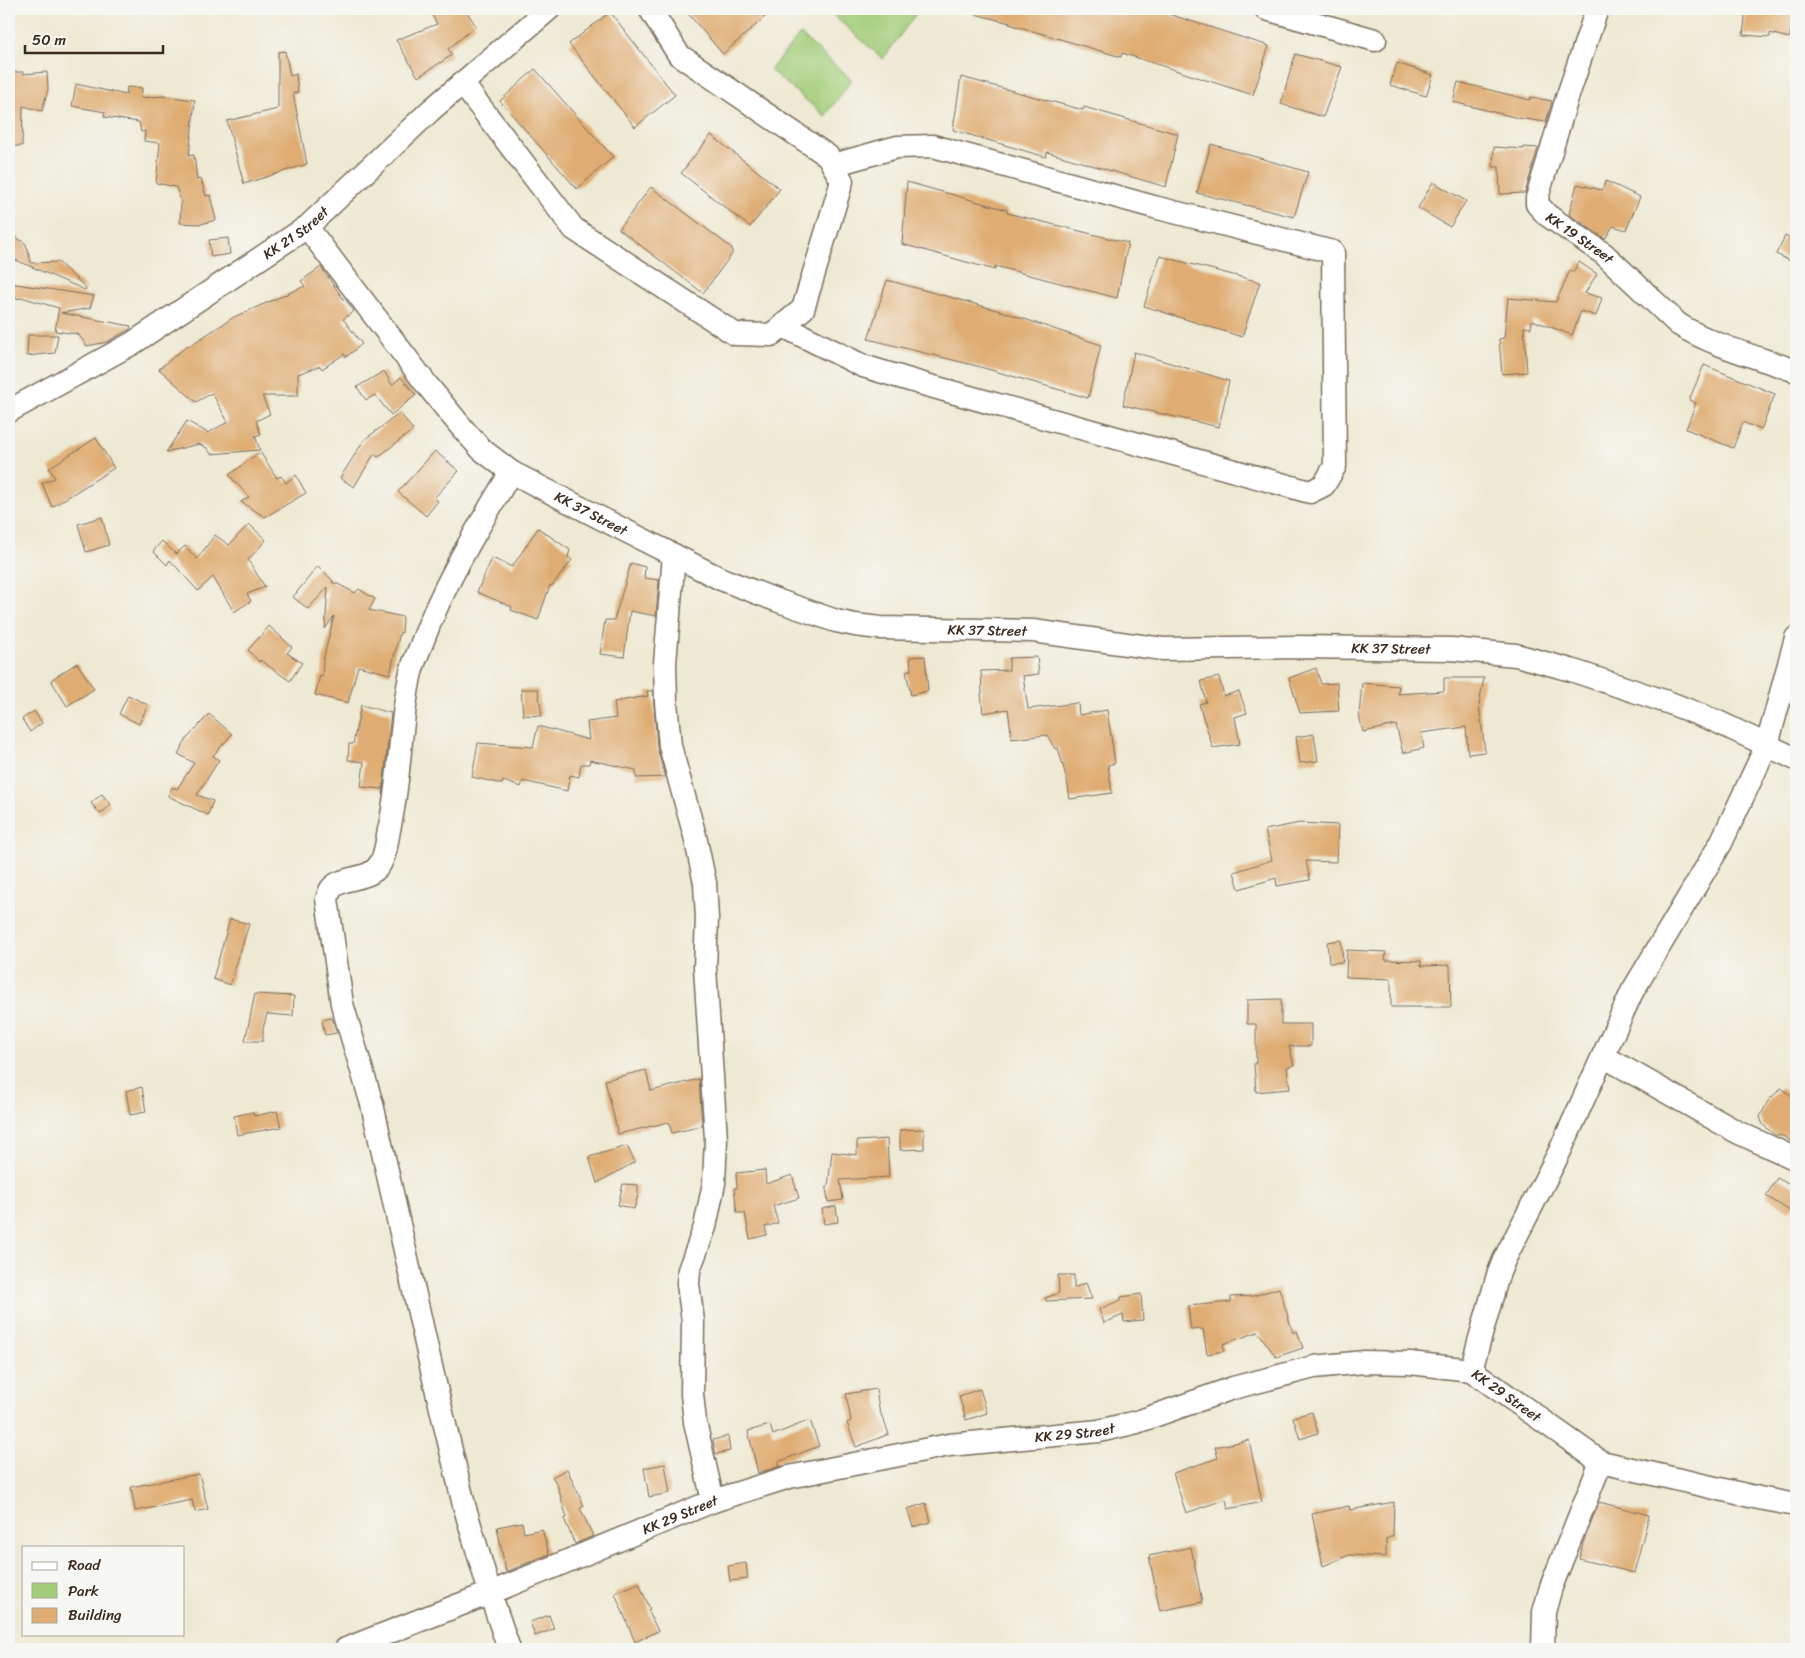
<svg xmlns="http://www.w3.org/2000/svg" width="1805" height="1658" viewBox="0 0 1805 1658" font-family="Sriracha,sans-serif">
	<rect width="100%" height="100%" fill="#f6f6f2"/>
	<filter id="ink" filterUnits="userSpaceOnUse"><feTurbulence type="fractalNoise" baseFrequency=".02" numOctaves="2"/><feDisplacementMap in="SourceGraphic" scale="10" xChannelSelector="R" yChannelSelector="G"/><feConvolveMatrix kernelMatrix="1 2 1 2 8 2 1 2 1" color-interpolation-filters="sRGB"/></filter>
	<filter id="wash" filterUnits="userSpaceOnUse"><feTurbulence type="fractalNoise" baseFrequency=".0096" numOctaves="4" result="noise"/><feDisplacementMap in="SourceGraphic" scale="20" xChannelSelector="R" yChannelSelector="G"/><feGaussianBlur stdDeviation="1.12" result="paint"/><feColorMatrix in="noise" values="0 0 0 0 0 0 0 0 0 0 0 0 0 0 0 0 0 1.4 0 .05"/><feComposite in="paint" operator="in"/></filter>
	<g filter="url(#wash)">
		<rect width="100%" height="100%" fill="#eee9d2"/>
		<path fill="#a3cd79" stroke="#6f7c4c" d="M 826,9 L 908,9 L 915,15 L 883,59 Z
			M 800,34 L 852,80 L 825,116 L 770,70 Z"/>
		<g id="blocks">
			<path fill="#dfad73" d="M 439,9 L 465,9 L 476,26 L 448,49 L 452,55 L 418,77 L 396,40 L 437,24 L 431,13 Z
				M 684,9 L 758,9 L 765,17 L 723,54 Z
				M 976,9 L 1153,9 L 1269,46 L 1253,95 L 1122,53 L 1121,57 L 1009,24 L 1010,23 L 975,14 Z
				M 1746,9 L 1785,9 L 1796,11 L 1789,38 L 1770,33 L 1770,37 L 1743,35 Z
				M 610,12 L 675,95 L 635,127 L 569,44 Z
				M 285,51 L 290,76 L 296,74 L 298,93 L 293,93 L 307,164 L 244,184 L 227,121 L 278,109 L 278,52 Z
				M 1295,54 L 1342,67 L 1323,117 L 1281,104 Z
				M 1397,63 L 1433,75 L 1426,96 L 1390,85 Z
				M 535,69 L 613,157 L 577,189 L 500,101 Z
				M 9,72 L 23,72 L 23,74 L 47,72 L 48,89 L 42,111 L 23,106 L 22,146 L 9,146 Z
				M 961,77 L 1083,110 L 1084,107 L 1178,134 L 1166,187 L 1047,152 L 1046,157 L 953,130 Z
				M 1458,82 L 1530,100 L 1530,97 L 1552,101 L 1546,122 L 1518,118 L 1453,102 Z
				M 76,84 L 126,95 L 127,87 L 142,88 L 141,98 L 162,96 L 195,100 L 189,156 L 194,155 L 197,180 L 201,179 L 206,196 L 210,195 L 216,220 L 201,224 L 180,223 L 181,202 L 176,187 L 156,183 L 160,143 L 144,141 L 145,131 L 141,132 L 139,122 L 104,117 L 105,112 L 72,106 Z
				M 711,135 L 780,189 L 750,227 L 681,173 Z
				M 1211,144 L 1308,172 L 1294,217 L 1197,193 Z
				M 1494,147 L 1524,149 L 1524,147 L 1538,148 L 1525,193 L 1500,194 L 1499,167 L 1493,167 Z
				M 1606,181 L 1640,197 L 1626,230 L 1613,226 L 1605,239 L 1569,214 L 1577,184 L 1602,190 Z
				M 907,182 L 1007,210 L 1007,213 L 1128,243 L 1117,298 L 995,266 L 995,270 L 902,244 Z
				M 1433,182 L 1466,201 L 1450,227 L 1418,208 Z
				M 651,187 L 732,248 L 732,254 L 703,293 L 619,229 Z
				M 9,232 L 26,244 L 31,263 L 58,262 L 86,288 L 85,290 L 9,257 Z
				M 1785,236 L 1796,242 L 1796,264 L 1776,254 Z
				M 228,238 L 230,254 L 211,257 L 209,240 Z
				M 1160,256 L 1260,282 L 1242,337 L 1144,306 Z
				M 1579,262 L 1597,274 L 1585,293 L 1602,298 L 1596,316 L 1581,311 L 1572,335 L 1532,320 L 1531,328 L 1524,327 L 1527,372 L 1502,374 L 1499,339 L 1504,338 L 1508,298 L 1556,302 L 1570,270 L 1573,272 Z
				M 321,267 L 344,300 L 345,299 L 354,311 L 343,319 L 362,344 L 346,357 L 344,354 L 322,369 L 320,366 L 298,374 L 298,396 L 262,396 L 270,414 L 256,421 L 261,434 L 255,436 L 260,450 L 211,454 L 207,448 L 199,444 L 166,452 L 187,421 L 208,433 L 228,422 L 212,393 L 196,402 L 159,369 L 188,345 L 189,346 L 234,317 L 305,286 L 301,281 Z
				M 887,280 L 1004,312 L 1101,345 L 1088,398 L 977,366 L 868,339 Z
				M 9,283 L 94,296 L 90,308 L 61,313 L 131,326 L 130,329 L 107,342 L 87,346 L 78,334 L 55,331 L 59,308 L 24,298 L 9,299 Z
				M 28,335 L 58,335 L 55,353 L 27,356 Z
				M 1134,352 L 1229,381 L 1219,427 L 1123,405 Z
				M 1704,365 L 1775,394 L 1761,430 L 1743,422 L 1733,448 L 1686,429 L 1696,403 L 1689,400 Z
				M 384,371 L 392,385 L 401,377 L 416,395 L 391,415 L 375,395 L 366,400 L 357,387 Z
				M 400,413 L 413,430 L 378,457 L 374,454 L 354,487 L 340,478 L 364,440 Z
				M 96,438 L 114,468 L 52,507 L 42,483 L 55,478 L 49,468 Z
				M 435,451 L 459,471 L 434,498 L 438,501 L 426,516 L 398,492 Z
				M 260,452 L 277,478 L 281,476 L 286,483 L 296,475 L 306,493 L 265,517 L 241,502 L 249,497 L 229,475 Z
				M 102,517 L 109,545 L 86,552 L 78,524 Z
				M 249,524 L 266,540 L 248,560 L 265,587 L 247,594 L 251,601 L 234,612 L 213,577 L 198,591 L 170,560 L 167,565 L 153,551 L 162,541 L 176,554 L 185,546 L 197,559 L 215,535 L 229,545 Z
				M 538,528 L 570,550 L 568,557 L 572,560 L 552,586 L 550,585 L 538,620 L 511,610 L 512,607 L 477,592 L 492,558 L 512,567 Z
				M 631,563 L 645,567 L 644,578 L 659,580 L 656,616 L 630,611 L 624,657 L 600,654 L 605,620 L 614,620 Z
				M 318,566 L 333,581 L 332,583 L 336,583 L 355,593 L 359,589 L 375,599 L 369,610 L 403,617 L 402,633 L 400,632 L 390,674 L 358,666 L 348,703 L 315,695 L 320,675 L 322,677 L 323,660 L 334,616 L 325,629 L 328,587 L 308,609 L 293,597 Z
				M 269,626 L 292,647 L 287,653 L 302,663 L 290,681 L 260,660 L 259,662 L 248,650 Z
				M 925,656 L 928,691 L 911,695 L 906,671 L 911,670 L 910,657 Z
				M 1037,657 L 1039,674 L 1023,676 L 1028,709 L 1078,703 L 1079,715 L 1107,710 L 1115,763 L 1108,765 L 1112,793 L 1070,799 L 1067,780 L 1058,748 L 1055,749 L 1047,735 L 1012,739 L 1008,709 L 983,713 L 981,694 L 982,694 L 981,671 L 1009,670 L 1009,658 Z
				M 77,663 L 94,689 L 67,706 L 51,680 Z
				M 1316,668 L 1321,684 L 1337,683 L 1339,711 L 1300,713 L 1289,678 Z
				M 1219,677 L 1224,696 L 1239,691 L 1247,713 L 1235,717 L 1240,744 L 1213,748 L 1199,704 L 1206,702 L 1201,681 Z
				M 1444,678 L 1484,678 L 1479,704 L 1485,752 L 1468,754 L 1466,727 L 1421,733 L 1424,748 L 1403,753 L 1396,725 L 1363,732 L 1359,715 L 1362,683 L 1399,686 L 1398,694 L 1444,691 Z
				M 521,689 L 538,689 L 542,716 L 523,715 Z
				M 647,691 L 653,691 L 657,747 L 665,777 L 636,778 L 636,770 L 590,760 L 589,764 L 581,764 L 579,777 L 570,775 L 567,791 L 523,781 L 521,787 L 503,781 L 502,784 L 472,777 L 478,743 L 533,747 L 538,726 L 589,740 L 587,722 L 616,718 L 614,702 L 648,696 Z
				M 128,695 L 148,705 L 139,724 L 119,714 Z
				M 361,705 L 391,713 L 383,789 L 361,787 L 364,762 L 348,760 L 349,744 L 353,744 Z
				M 34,711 L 42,723 L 30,732 L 22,719 Z
				M 209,714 L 232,734 L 213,756 L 219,760 L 197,795 L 213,801 L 208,815 L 168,796 L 172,787 L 177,789 L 194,763 L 178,754 L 185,741 Z
				M 1314,734 L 1318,761 L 1300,763 L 1296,737 Z
				M 102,794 L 111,805 L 100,814 L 91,803 Z
				M 1300,823 L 1338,825 L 1336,862 L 1306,861 L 1310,880 L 1277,886 L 1276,878 L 1239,889 L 1234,872 L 1272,860 L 1265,830 Z
				M 230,919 L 249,924 L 230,985 L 213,979 Z
				M 1341,940 L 1343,962 L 1329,963 L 1327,942 Z
				M 1347,950 L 1386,952 L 1385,960 L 1421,961 L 1421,966 L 1450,965 L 1451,1007 L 1391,1007 L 1391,979 L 1346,977 Z
				M 255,994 L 294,996 L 293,1016 L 267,1014 L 263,1029 L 263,1041 L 245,1041 Z
				M 1281,999 L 1281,1024 L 1311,1024 L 1311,1046 L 1289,1046 L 1294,1065 L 1287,1067 L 1290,1089 L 1256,1092 L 1254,1063 L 1256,1063 L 1256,1024 L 1247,1024 L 1247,1000 Z
				M 332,1018 L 337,1033 L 325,1035 L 322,1020 Z
				M 646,1070 L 651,1091 L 699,1079 L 702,1126 L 672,1133 L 669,1122 L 618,1134 L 605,1080 Z
				M 142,1087 L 146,1112 L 130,1115 L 126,1091 Z
				M 1781,1088 L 1796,1099 L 1796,1145 L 1783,1136 L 1775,1135 L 1763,1125 L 1760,1117 L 1768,1101 Z
				M 277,1111 L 281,1127 L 237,1135 L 234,1116 L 253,1112 L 254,1116 Z
				M 924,1129 L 924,1149 L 900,1150 L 900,1130 Z
				M 887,1139 L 889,1177 L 840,1180 L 843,1200 L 828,1202 L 826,1188 L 828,1187 L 832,1152 L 857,1155 L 857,1141 Z
				M 627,1146 L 635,1162 L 597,1183 L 589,1157 Z
				M 765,1170 L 766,1184 L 792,1175 L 799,1198 L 773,1206 L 778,1223 L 765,1227 L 767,1235 L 750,1239 L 745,1213 L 737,1213 L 734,1188 L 737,1188 L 736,1173 Z
				M 1777,1178 L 1796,1188 L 1796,1202 L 1790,1211 L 1766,1196 Z
				M 623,1184 L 638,1185 L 638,1195 L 634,1209 L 618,1205 Z
				M 836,1206 L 838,1222 L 824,1224 L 822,1209 Z
				M 1058,1275 L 1074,1275 L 1074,1288 L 1086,1283 L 1092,1299 L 1046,1301 L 1045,1298 L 1059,1293 Z
				M 1279,1288 L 1293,1333 L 1297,1331 L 1303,1348 L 1276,1357 L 1258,1332 L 1223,1344 L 1224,1351 L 1207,1354 L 1203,1329 L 1191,1330 L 1188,1306 L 1231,1302 L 1231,1297 L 1253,1296 Z
				M 1141,1294 L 1143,1320 L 1124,1322 L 1123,1315 L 1104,1323 L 1099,1309 L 1121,1300 L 1121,1297 Z
				M 876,1389 L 879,1409 L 889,1434 L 856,1447 L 847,1423 L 851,1421 L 846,1394 Z
				M 980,1389 L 987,1413 L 966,1420 L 959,1396 Z
				M 1312,1412 L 1318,1433 L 1300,1439 L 1293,1417 Z
				M 810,1420 L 819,1446 L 778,1462 L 780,1466 L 758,1473 L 748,1431 L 770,1425 L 773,1435 Z
				M 728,1436 L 730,1451 L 716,1454 L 713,1440 Z
				M 1249,1440 L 1262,1502 L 1228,1509 L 1226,1499 L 1186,1513 L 1173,1473 L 1218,1458 L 1215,1447 Z
				M 665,1464 L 670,1493 L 649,1497 L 644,1468 Z
				M 567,1469 L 584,1506 L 580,1508 L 593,1536 L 575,1544 L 564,1519 L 567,1518 L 557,1484 L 552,1477 Z
				M 199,1474 L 208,1509 L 195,1512 L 192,1500 L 135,1511 L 131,1487 Z
				M 1394,1502 L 1393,1536 L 1386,1539 L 1386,1557 L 1349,1555 L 1323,1566 L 1312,1514 L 1349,1506 L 1350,1510 Z
				M 1599,1502 L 1649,1515 L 1634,1573 L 1579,1559 L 1583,1543 Z
				M 926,1503 L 931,1522 L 913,1527 L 907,1509 Z
				M 522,1522 L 524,1533 L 542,1529 L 549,1554 L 506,1572 L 497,1527 Z
				M 1191,1547 L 1202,1602 L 1160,1611 L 1149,1556 Z
				M 746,1563 L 748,1579 L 730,1581 L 728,1566 Z
				M 639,1583 L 650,1609 L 648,1610 L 658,1631 L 635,1642 L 615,1593 Z
				M 549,1615 L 554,1629 L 535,1636 L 530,1622 Z"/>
		</g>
	</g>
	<g filter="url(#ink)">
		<use href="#blocks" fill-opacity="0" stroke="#7a6d5d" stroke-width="1"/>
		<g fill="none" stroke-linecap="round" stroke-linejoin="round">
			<g stroke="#7a6d5d" stroke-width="25">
				<g id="minor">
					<path d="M 1266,9 L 1375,40"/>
					<path id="s1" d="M 1597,9 L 1567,98 L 1537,198 L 1537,204 L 1547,215 L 1604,254 L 1678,324 C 1713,346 1757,357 1796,371"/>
					<path d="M 462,83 L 574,229 L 735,334 L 771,335 L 803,309 L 842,181 L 828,156 L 679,55 L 650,9"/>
					<path id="s2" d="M 307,227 L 427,385 L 463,429 L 481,449 L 511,472 L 618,527 L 721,579 L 776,600 L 836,621 L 855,625 L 880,628 L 1033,631 L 1163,649 L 1297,647 L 1451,649 L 1516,655 L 1571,670 L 1670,703 L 1718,722 L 1796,759"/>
					<path d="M 783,326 L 863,366 L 923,384 L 1310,492 L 1324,485 L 1335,466 L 1333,252 L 1154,207 L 933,146 L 897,147 L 833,165"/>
					<path id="s3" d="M 9,411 L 133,343 L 307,227 L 431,110 L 549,9"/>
					<path d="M 674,555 L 665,663 L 666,702 L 670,746 L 695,836 L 705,883 L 707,918 L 705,968 L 716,1139 L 714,1183 L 705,1227 L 689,1270 L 688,1284 L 693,1321 L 692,1394 L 695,1422 L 713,1501"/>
					<path d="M 1603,1056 L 1737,1132 L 1796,1159"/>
					<path d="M 1471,1370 L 1498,1275 L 1504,1260 L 1559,1153 L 1632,992 L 1721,843 L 1767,745 L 1796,638"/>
					<path id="s4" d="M 346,1649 L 490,1593 L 713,1501 L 789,1477 L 949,1445 L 1099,1431 L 1137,1422 L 1233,1388 L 1314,1367 L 1364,1362 L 1410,1363 L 1471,1370 L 1601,1462 L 1759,1498 L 1796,1505"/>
					<path d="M 509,1649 L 490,1593 L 464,1505 L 433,1375 L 372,1104 L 342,1004 L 327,899 C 328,896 329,892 331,889 C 343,874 373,883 382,860 C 386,851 387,840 389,830 C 401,778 399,724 411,672 C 414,661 419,651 423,640 C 445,581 479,526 511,472"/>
					<path d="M 1543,1649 L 1544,1612 L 1551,1587 L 1601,1462"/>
				</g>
			</g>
			<use href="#minor" stroke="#fff" stroke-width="22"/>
		</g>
	</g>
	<g text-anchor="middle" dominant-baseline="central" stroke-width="5" stroke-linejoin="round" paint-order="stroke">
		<g font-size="14" fill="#3b2a1e" stroke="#f6f6f2">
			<text stroke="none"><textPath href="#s3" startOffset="338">KK 21 Street</textPath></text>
			<text stroke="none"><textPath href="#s1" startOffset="259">KK 19 Street</textPath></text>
			<text stroke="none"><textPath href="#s2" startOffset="410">KK 37 Street</textPath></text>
			<text stroke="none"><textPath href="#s2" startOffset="830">KK 37 Street</textPath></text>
			<text stroke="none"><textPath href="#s2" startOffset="1235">KK 37 Street</textPath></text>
			<text stroke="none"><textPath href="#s4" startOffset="1215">KK 29 Street</textPath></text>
			<text stroke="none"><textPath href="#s4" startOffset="765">KK 29 Street</textPath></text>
			<text stroke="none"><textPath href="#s4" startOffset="360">KK 29 Street</textPath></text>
		</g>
	</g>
	<rect width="1805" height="1658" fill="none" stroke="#f6f6f2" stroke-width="30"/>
	<rect x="22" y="1546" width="162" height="90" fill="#f6f6f2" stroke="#aba49d"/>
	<rect x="32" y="1562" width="25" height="8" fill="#ffffff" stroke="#aba49d"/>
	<text x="68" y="1570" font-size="15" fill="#3b2a1e">Road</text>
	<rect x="32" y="1583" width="25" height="15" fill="#a3cd79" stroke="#aba49d"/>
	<text x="68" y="1596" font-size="15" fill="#3b2a1e">Park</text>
	<rect x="32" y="1608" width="25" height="15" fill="#dfad73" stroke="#aba49d"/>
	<text x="68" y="1620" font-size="15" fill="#3b2a1e">Building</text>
	<path d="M25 45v8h138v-8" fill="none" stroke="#3b2a1e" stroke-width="2.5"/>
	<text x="32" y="45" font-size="15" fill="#3b2a1e" stroke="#f6f6f2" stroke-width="4" paint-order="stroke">50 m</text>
</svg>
